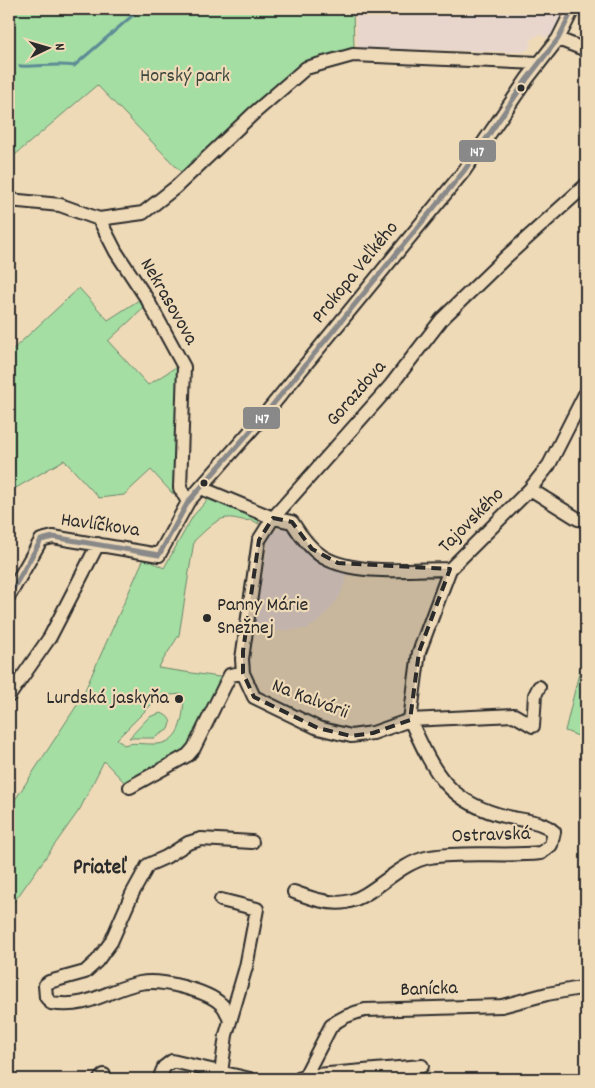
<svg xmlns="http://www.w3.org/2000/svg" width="595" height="1088" viewBox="0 0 595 1088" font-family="Dekko,sans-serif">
	<rect width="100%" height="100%" fill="#efdab8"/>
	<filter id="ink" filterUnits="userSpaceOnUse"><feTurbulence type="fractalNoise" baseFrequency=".02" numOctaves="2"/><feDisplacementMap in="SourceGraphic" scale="10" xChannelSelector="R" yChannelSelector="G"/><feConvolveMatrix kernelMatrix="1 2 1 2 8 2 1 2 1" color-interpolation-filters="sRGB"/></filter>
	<g filter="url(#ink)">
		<path fill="#e8d6cd" d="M 355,9 L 566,9 L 552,35 L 545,38 L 540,34 L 530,40 L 531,46 L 527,50 L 521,52 L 361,48 L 357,45 Z
			M 281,528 L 291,530 L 349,571 L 340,596 L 330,609 L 319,621 L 307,629 L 276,631 L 254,627 L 269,537 L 274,531 Z"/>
		<path fill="#a4dea3" stroke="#688467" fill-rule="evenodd" d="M 9,9 L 353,9 L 354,47 L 320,58 L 183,174 L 97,85 L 9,160 Z
			M 79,288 L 108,320 L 139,300 L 144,308 L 108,341 L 148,385 L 179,365 L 173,494 L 151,470 L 124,495 L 99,498 L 64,460 L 9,492 L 9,353 Z
			M 210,497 L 258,517 L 259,524 L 252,520 C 242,522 237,517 227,518 C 216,518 202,534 194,541 L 179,635 L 158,668 L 226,678 L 187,753 L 127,785 L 104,761 L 80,809 L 9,909 L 9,809 L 81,699 L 144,558 L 164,568 L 193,516 ZM 182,694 L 184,696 C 183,719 181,746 151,744 C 142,744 132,742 124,745 L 117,739 L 160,696 Z
			M 586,644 L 586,739 L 565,731 Z
			M 161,713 C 169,716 173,721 169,729 L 154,738 L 129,738 L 149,717 Z"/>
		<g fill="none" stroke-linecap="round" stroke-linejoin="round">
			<path stroke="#5d8c95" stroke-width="3" d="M 20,66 C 38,67 56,63 74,66 L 140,9"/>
			<g stroke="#2b2b2b" stroke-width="16">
				<path id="minor" d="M 558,39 L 586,50
					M 9,200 L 60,205 L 99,219 L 116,252 L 147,299 L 184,367 L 180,488 L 188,502
					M 99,219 L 143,213 L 176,187 L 253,114 L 306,68 L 353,55 L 539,63
					M 201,488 L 273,518 L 292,522 C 300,535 309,548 323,557 C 356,576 412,569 450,569
					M 530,489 L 578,519 L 586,520
					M 9,596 L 41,540 L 53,537 L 159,555 L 188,502 L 261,419 L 464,171 L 527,79 L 558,39 L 573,9
					M 539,687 L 535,695 L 533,726 L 514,715 L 410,720 L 373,733 L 351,736 L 318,728 L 254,697 L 243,673 L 242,659 L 259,540 L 273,518 L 391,385 L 442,319 L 506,257 L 586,185
					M 9,696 L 50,637 L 98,544
					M 410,720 L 419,652 L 450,569 L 530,489 L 549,465 L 586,392
					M 130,787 L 188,755 L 194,748 L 230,675 L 243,673
					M 294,892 C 310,898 330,905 346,902 C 374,897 397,863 430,857 C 467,851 504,857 541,853 L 551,845 L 554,832 C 541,820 524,821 508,817 C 447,803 434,772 410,720
					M 221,900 L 257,909 L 246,967 L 226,1035 L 221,1073
					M 230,1021 C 228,1016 226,1008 221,1004 C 206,990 160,979 140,983 C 105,990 91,1009 51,1003 L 46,997 L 45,985 L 49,982 L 85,972 L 97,961 L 111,942 L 132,894 L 148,865 L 166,857 L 188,843 L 201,839 L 252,842
					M 305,1076 L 331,1026 C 341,1017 352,1013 365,1010 L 502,1006 L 547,994 L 586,987
					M 100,1079 L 104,1075
					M 159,1079 L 164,1067 L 172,1061 L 250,1079
					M 299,1079 L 305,1076 L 422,1066"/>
			</g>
			<use href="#minor" stroke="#efdab8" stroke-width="12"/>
			<g stroke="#efdab8" stroke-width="9">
				<path id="bus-1" d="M 159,555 L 188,502 L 261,419 L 464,171 L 527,79 L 558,39 L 573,9
					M 9,596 L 41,540 L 53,537 L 159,555"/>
			</g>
			<use href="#bus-1" stroke="#898989" stroke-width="5"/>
		</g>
	</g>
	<path fill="#2b2b2b" fill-opacity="0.2" stroke="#2b2b2b" stroke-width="4" stroke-dasharray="10 6" stroke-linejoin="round" d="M 273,518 L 292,522 L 312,549 L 338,563 L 450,569 L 419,652 L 410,720 L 373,733 L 351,736 L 318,728 L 254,697 L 243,673 L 243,651 L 259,540 Z"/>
	<g fill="#2b2b2b" stroke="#efdab8" stroke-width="2">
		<circle cx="521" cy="88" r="4.5"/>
		<circle cx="204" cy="483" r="4.5"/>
		<circle cx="207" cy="618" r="5"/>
		<circle cx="179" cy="699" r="5"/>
	</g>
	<g text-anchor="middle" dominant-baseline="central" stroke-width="4.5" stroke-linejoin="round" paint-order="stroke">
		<g font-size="20" fill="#3d463d" stroke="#efdab8">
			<text x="185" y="77">Horský park</text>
		</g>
		<g font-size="20" fill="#2b2b2b" stroke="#efdab8">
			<text transform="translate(356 273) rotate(-51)">Prokopa Veľkého</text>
			<text transform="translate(168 302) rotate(60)">Nekrasovova</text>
			<text transform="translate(357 394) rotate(-49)">Gorazdova</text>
			<text transform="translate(472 521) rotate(-45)">Tajovského</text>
			<text transform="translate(100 526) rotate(8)">Havlíčkova</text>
			<text transform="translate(310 700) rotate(21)">Na Kalvárii</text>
			<text transform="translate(491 836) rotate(-2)">Ostravská</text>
			<text transform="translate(429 990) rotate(-2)">Banícka</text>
		</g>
		<g font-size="20" fill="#2b2b2b" stroke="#efdab8" text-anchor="start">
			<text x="217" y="606">Panny Márie<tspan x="217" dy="23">Snežnej</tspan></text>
			<text x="169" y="699" text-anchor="end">Lurdská jaskyňa</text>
		</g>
		<g font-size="21" font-weight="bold" fill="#2b2b2b" stroke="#efdab8">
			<text x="100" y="869">Priateľ</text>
		</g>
	</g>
	<g stroke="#efdab8" stroke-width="2">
		<rect x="458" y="139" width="39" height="24" rx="5" fill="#898989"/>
		<rect x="242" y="406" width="39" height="24" rx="5" fill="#898989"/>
	</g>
	<g font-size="14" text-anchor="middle" font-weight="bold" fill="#fff">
		<text x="477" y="156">147</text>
		<text x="262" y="423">147</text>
	</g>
	<rect width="595" height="1088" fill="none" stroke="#efdab8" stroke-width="30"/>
	<rect x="15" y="15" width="565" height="1058" fill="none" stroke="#2b2b2b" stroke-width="2" filter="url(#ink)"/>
	<g transform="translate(48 48) rotate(85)" stroke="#efdab8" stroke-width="4" paint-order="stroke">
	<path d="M0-4L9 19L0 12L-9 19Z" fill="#2b2b2b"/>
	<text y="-8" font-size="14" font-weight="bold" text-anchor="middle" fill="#2b2b2b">N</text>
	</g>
</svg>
